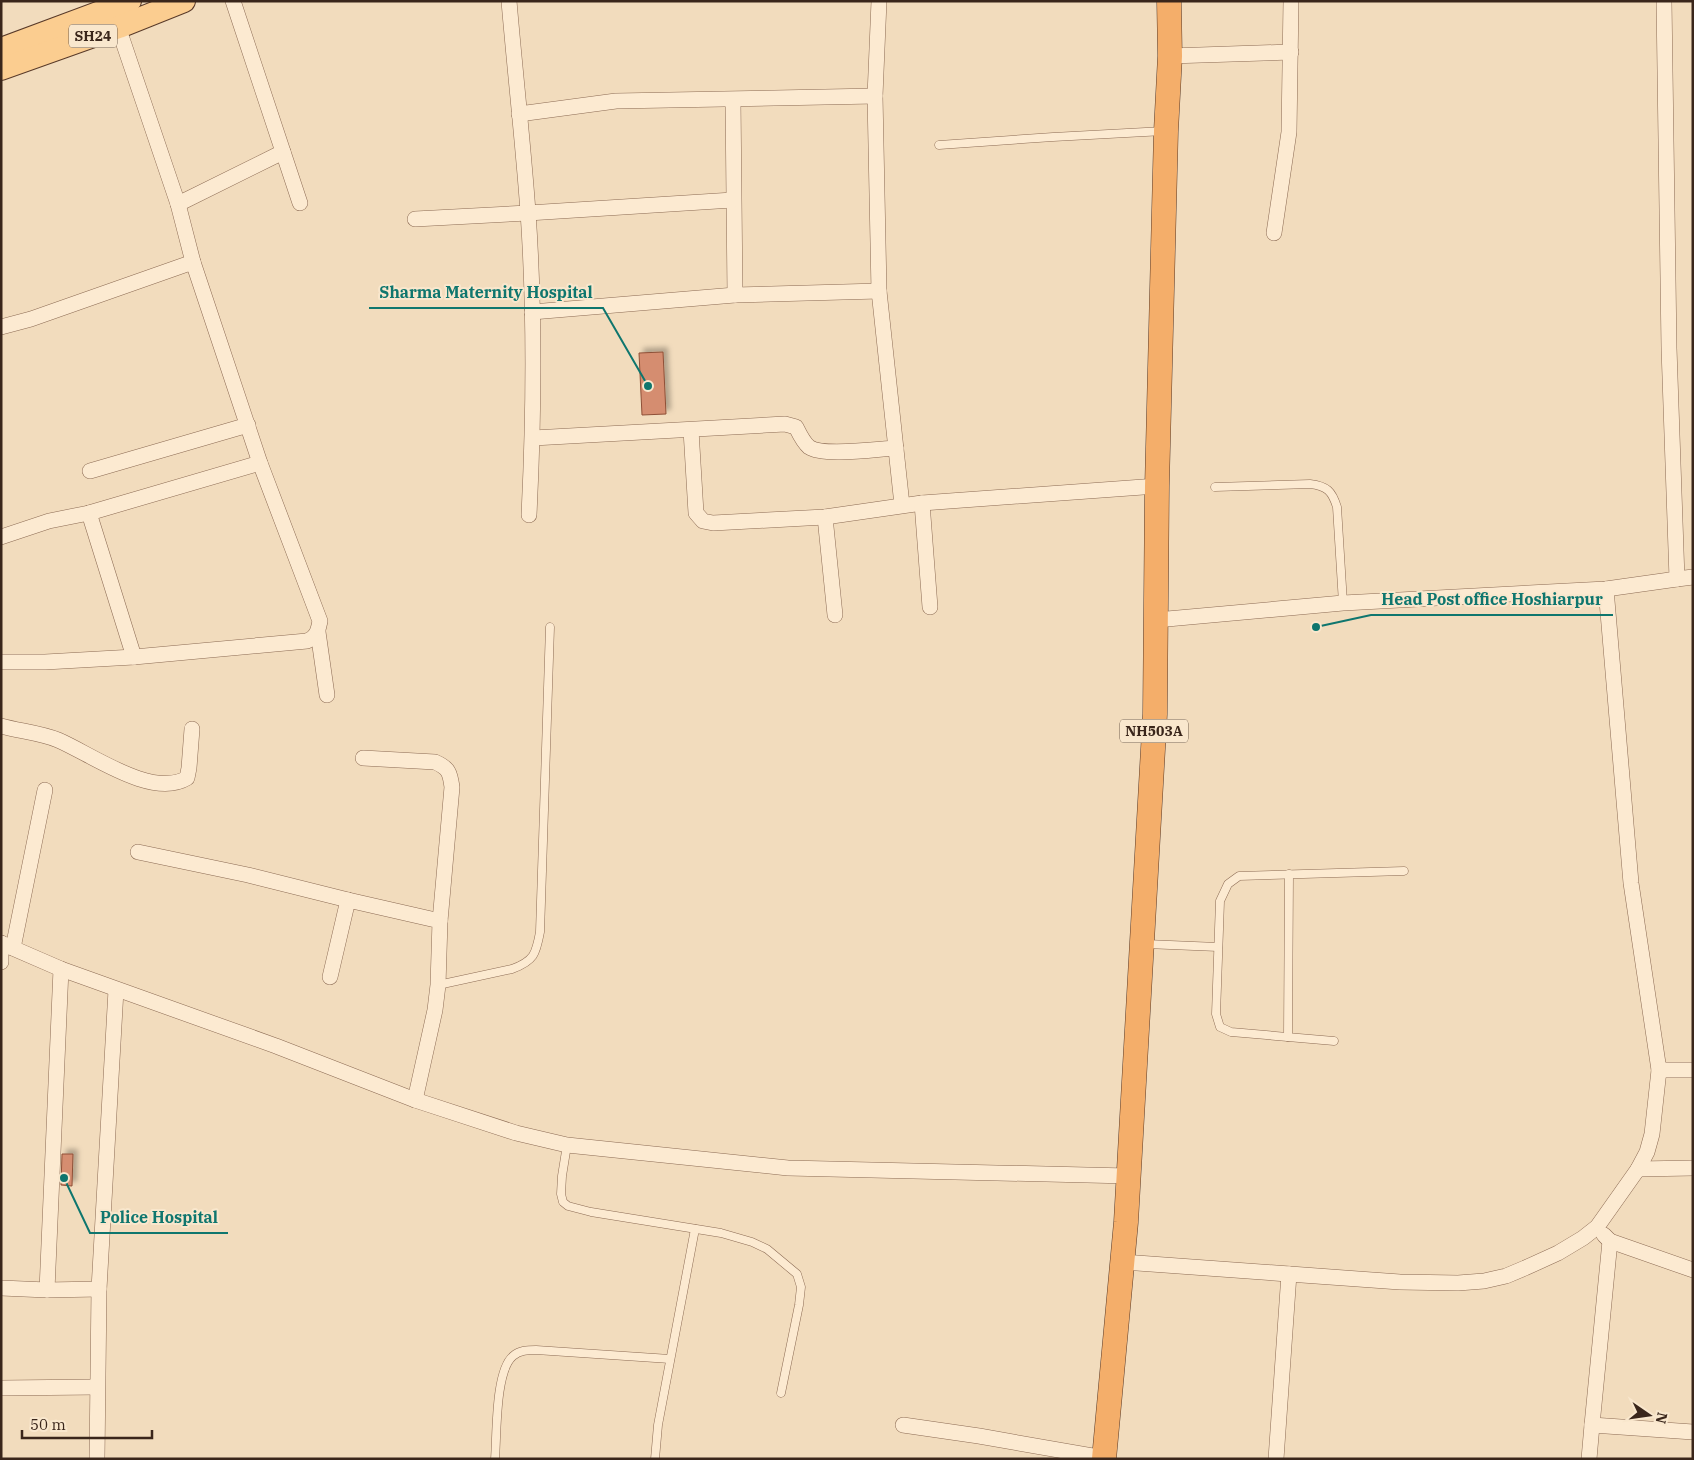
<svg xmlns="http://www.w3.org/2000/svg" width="1694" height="1460" font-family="'IBM Plex Serif',serif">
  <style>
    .building { fill: #d58d6f; stroke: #8e4f37; filter: url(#shadow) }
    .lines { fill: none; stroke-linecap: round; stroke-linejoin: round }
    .service-casing { stroke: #8c6b54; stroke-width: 9 }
    .minor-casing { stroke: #8c6b54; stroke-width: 16 }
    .primary-casing { stroke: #593a29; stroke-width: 24 }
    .trunk-casing { stroke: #593a29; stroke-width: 25 }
    .service { stroke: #fcead1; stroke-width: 8 }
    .minor { stroke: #fcead1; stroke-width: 15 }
    .primary { stroke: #fbcd90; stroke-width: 22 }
    .trunk { stroke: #f4ae6a; stroke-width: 24 }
    .labels { text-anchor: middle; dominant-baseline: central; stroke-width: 4; stroke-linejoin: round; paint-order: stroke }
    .shield { fill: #f9e7cd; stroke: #736050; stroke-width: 1 }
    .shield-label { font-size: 14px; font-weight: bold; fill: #3a261b }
    .leader { fill: none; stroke: #0f766e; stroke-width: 2 }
    .callout-dot { fill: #0f766e; stroke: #f9e7cd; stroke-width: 2 }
    .callout-label { font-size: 16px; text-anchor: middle; font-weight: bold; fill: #0f766e; stroke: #f9e7cd; stroke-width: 4; stroke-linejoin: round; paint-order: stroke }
  </style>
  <defs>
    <filter id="shadow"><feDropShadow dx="4.5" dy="-4.5" stdDeviation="2.5" flood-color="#0004"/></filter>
  </defs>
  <rect width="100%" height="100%" fill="#f2dcbd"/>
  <g class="building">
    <path d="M663,352L666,414L642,415L639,353Z"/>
    <path d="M62,1154H73L72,1186L61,1185Z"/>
  </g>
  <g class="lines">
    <g class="service-casing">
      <g id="service">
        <path d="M939,145L1053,137L1164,131"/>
        <path d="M1215,487L1310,484C1327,486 1332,491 1337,507L1343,603"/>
        <path d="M1146,944L1218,947"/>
        <path d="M438,985L512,969C534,961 536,954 540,932L550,627"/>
        <path d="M1288,1037L1289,874"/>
        <path d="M1334,1041L1231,1032L1220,1027L1216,1014L1220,901L1228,884L1239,876L1404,871"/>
        <path d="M567,1145L562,1176L561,1194L563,1202L568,1206L591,1212L721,1233L752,1242L767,1249L797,1274L801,1287L799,1305L781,1393"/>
        <path d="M495,1459C497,1435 495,1371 513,1356C520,1350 528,1350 536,1350L670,1359"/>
        <path d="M655,1459L658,1425L695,1229"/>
      </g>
    </g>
    <g class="minor-casing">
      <g id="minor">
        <path d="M233,1L300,203"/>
        <path d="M509,1C515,72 523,142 528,212C535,313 534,414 529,515"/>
        <path d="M879,1L875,96L879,291L902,505"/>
        <path d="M115,18L178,204L193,262"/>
        <path d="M1170,56L1291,52"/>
        <path d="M733,100L735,295"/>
        <path d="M519,114L616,101L875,96"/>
        <path d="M178,204L283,152"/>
        <path d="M415,219L528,213L733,200"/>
        <path d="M1274,233L1289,132L1291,1"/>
        <path d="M532,312L735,295L879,291"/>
        <path d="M1,327L31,319L193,262L260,463L320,621C318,631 317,637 307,641L134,657L45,662H1"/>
        <path d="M691,430L696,513L703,521L713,523L825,517L922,503L1157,486"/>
        <path d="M533,438L785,424L796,427C799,433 803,442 809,447C823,457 877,449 896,448"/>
        <path d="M90,471L248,425"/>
        <path d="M922,503L930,607"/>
        <path d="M89,513L134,657"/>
        <path d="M825,517L835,615"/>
        <path d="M1,537L49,521L89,513L260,463"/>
        <path d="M1677,579L1693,577"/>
        <path d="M1156,620L1343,603L1606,589L1677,579L1669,348L1664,1"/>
        <path d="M318,632L327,695"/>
        <path d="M1,726C19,731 41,733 58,740C91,754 152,799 187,778L189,768L192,729"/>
        <path d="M363,758L435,762C449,768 450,773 452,787L440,921"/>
        <path d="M138,852L248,875L348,900"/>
        <path d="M1,943L61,969L276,1046L415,1100L516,1133L567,1145L788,1168L1128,1176"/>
        <path d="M13,948L45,790"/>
        <path d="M1,962V943"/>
        <path d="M330,977L348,900L440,921L438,985L435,1010L415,1100"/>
        <path d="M1659,1070H1693"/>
        <path d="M1638,1169L1693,1168"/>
        <path d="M1604,1235L1610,1241L1693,1270"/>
        <path d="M1123,1262L1400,1282L1458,1283L1484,1281L1506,1276L1525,1268L1558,1253L1583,1238L1597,1227L1638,1169L1647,1152L1652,1134L1659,1070L1631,883L1606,589"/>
        <path d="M1,1288L47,1290L99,1289"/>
        <path d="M47,1290L61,969"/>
        <path d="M1,1388L97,1387"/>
        <path d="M903,1425L979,1436L1104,1458"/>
        <path d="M1592,1425L1610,1241"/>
        <path d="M97,1459L99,1289L116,990"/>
        <path d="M1276,1459L1289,1274"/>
        <path d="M1589,1459L1592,1425L1693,1432"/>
      </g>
    </g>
    <g class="primary-casing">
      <g id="primary">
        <path d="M1,49L130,1"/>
        <path d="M1,69L119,27L184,1"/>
      </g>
    </g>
    <g class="trunk-casing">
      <path id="trunk" d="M1104,1459L1126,1222L1155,714L1157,486L1166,131L1170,56L1169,1"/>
    </g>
    <use href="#service" class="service"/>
    <use href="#minor" class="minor"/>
    <use href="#primary" class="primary"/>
    <use href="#trunk" class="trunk"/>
  </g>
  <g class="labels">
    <g class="shield">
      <rect x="69" y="24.5" width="48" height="23" rx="4"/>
      <rect x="1120" y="719.5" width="68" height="23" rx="4"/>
    </g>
    <g class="shield-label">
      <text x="93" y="36">SH24</text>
      <text x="1154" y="731">NH503A</text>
    </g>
  </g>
  <path class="leader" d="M648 386L603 308H369M1316 627L1371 615H1613M64 1178L90 1233H228"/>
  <g class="callout-dot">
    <circle cx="648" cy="386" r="5"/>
    <circle cx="1316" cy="627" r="5"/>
    <circle cx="64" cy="1178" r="5"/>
  </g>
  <g class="callout-label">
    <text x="486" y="298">Sharma Maternity Hospital</text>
    <text x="1492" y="605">Head Post office Hoshiarpur</text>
    <text x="159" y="1223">Police Hospital</text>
  </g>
  <rect width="1694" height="1460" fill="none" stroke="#3a261b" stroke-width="5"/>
  <g transform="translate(1649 1415) rotate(103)" stroke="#f9e7cd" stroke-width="4" paint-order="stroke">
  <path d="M0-4L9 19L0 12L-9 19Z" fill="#3a261b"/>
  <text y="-8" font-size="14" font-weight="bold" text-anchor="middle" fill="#3a261b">N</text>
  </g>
  <path d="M22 1430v8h130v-8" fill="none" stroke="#3a261b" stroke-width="2.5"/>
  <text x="30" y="1430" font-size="15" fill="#3a261b" stroke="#f9e7cd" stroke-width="4" paint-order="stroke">50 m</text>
</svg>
